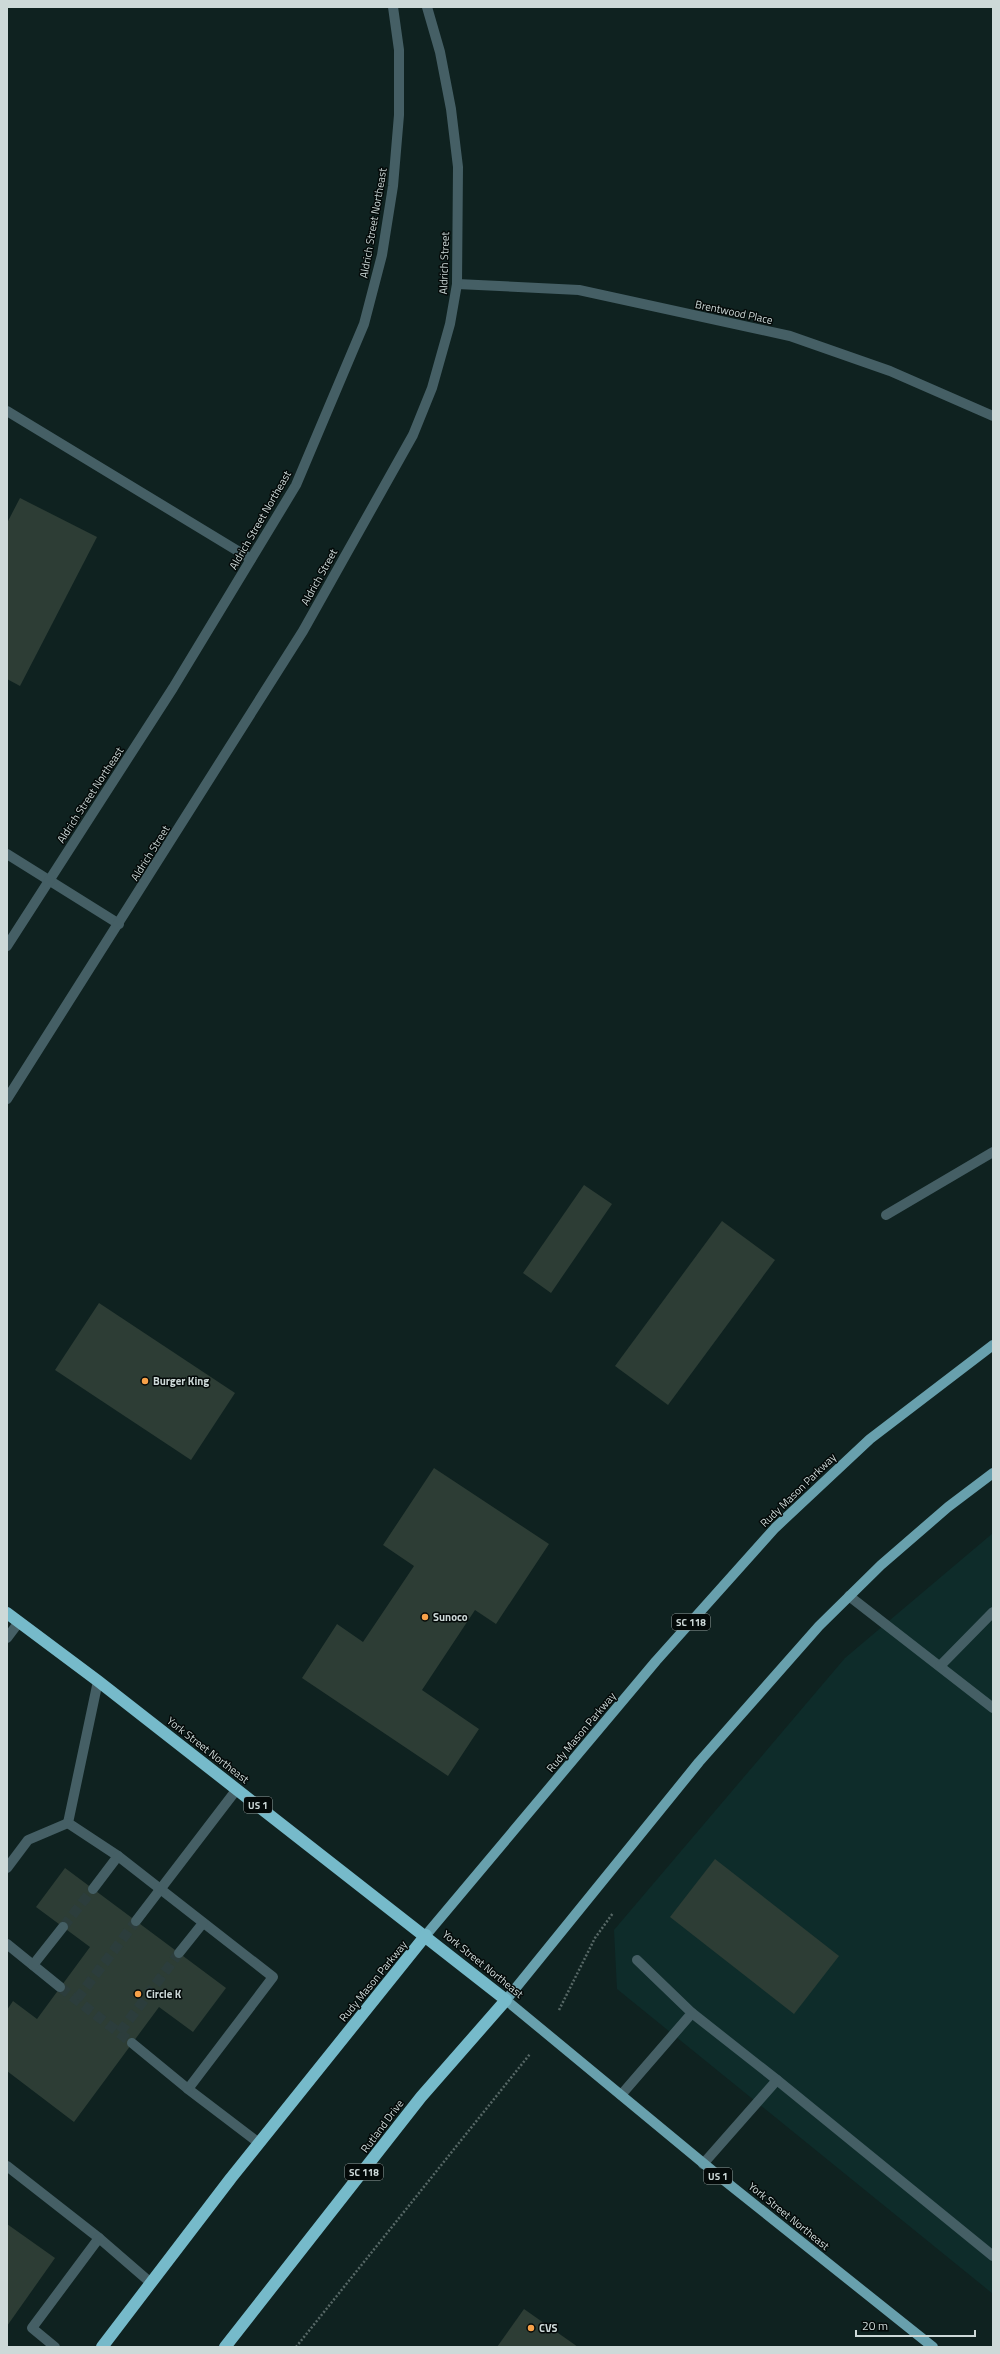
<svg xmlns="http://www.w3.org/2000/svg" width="1000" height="2354" font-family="'Titillium Web',sans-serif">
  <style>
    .built { fill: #0e2c2a }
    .building { fill: #2d3d35 }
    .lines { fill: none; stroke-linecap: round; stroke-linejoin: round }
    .minor-tunnel { stroke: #2c3d3c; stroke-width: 10; stroke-dasharray: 10 5; stroke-linecap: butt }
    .path { stroke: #576866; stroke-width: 2.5; stroke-dasharray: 2 2; stroke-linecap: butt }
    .minor { stroke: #455f65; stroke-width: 10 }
    .major { stroke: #68a0ad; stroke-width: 10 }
    .highway { stroke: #76baca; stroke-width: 12 }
    .poi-dot { fill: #f7a149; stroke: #040a09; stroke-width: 1.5 }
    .labels { text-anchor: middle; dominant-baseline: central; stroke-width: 3; stroke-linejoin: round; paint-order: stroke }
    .shield { fill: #040a09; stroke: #919b9a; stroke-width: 1 }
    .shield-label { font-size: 10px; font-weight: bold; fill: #cdd9d8 }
    .street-label { font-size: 11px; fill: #cdd9d8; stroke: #040a09 }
    .poi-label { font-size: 11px; font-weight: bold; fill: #cdd9d8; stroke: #040a09; text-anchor: start }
  </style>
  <rect width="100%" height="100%" fill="#0f2220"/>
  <path class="built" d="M993,1533V2294L617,1989L614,1930L845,1658Z"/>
  <g class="building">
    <path d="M20,498L97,537L20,686L7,679V523Z"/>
    <path d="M584,1185L612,1204L551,1293L523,1273Z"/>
    <path d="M722,1221L775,1260L668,1405L615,1366Z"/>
    <path d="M99,1303L235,1393L191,1460L55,1370Z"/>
    <path d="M434,1468L549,1544L496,1624L475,1610L422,1690L479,1729L448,1776L302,1678L337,1624L363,1642L414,1566L383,1545Z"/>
    <path d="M715,1859L839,1956L794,2014L670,1917Z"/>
    <path d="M65,1868L226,1988L193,2032L159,2007L74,2122L7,2071V2010L13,2001L37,2019L90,1947L36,1907Z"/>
    <path d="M7,2224L55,2258L7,2326Z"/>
    <path d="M524,2309L578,2347H497Z"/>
  </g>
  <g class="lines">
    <g class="minor-tunnel">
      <path d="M63,1927L93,1889"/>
      <path d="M60,1987L132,2043"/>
      <path d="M77,1999L136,1921"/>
      <path d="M120,2032L179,1953"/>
    </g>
    <g class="path">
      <path d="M559,2010L595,1938L613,1913"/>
      <path d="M296,2347L530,2054"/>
    </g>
    <g class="minor">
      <path d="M457,284L579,290L790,336L890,371L993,416"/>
      <path d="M7,411L251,559"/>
      <path d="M7,854L119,924"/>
      <path d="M7,946L173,688L296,485L364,324L382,255L393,186L399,115V50L393,7"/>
      <path d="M7,1099L303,631L413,435L432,388L450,324L457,284L458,167L451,109L440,52L427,7"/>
      <path d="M886,1215L993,1152"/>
      <path d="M849,1596L993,1708"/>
      <path d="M7,1638L19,1622"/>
      <path d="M940,1666L993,1612"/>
      <path d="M98,1681L68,1823L118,1856L273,1977L188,2089L259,2143"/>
      <path d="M7,1868L28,1840L68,1823"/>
      <path d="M93,1889L118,1856"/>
      <path d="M136,1921L237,1789"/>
      <path d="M7,1944L60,1987"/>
      <path d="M179,1953L203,1923"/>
      <path d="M33,1965L63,1927"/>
      <path d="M692,2013L777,2080L993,2256"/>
      <path d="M132,2043L188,2089"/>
      <path d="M621,2095L692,2013L637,1960"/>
      <path d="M703,2164L777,2080"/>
      <path d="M7,2166L99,2238"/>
      <path d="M55,2347L32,2328L99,2238L151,2283"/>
    </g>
    <g class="major">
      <path d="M426,1935L656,1661L775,1528L870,1439L993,1345"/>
      <path d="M933,2347L720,2177L506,2000L699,1762L819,1626L881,1565L948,1507L993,1473"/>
    </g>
    <g class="highway">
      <path d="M7,1613L98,1681L506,2000L421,2097L225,2347"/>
      <path d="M102,2347L231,2178L426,1935"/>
    </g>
  </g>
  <g class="poi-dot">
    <circle cx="145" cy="1381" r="4"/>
    <circle cx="425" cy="1617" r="4"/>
    <circle cx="138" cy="1994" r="4"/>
    <circle cx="531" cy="2328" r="4"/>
  </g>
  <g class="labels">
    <g class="shield">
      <rect x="672" y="1614" width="38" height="16" rx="3"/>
      <rect x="244" y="1797" width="28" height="16" rx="3"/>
      <rect x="345" y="2164" width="38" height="16" rx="3"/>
      <rect x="704" y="2168" width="28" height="16" rx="3"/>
    </g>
    <g class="shield-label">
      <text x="691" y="1622">SC 118</text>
      <text x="258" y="1805">US 1</text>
      <text x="364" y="2172">SC 118</text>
      <text x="718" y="2176">US 1</text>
    </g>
    <g class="street-label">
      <text transform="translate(373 223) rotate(-80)">Aldrich Street Northeast</text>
      <text transform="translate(444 263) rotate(-88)">Aldrich Street</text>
      <text transform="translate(734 312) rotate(12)">Brentwood Place</text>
      <text transform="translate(260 520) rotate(-60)">Aldrich Street Northeast</text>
      <text transform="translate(319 577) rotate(-61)">Aldrich Street</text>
      <text transform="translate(90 795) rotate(-57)">Aldrich Street Northeast</text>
      <text transform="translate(150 853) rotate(-58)">Aldrich Street</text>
      <text transform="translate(798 1490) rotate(-44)">Rudy Mason Parkway</text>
      <text transform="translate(581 1732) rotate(-50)">Rudy Mason Parkway</text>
      <text transform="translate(208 1750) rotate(38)">York Street Northeast</text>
      <text transform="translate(483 1964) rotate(39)">York Street Northeast</text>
      <text transform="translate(373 1981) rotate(-51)">Rudy Mason Parkway</text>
      <text transform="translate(382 2126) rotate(-53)">Rutland Drive</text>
      <text transform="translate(789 2216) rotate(39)">York Street Northeast</text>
    </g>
    <g class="poi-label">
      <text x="153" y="1381">Burger King</text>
      <text x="433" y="1617">Sunoco</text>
      <text x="146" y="1994">Circle K</text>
      <text x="539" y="2328">CVS</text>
    </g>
  </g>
  <rect width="1000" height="2354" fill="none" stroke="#cdd9d8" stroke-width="16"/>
  <path d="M856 2330v6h119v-6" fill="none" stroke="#cdd9d8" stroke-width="2"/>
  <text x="862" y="2330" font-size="12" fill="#cdd9d8" stroke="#040a09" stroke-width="3" paint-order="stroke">20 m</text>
</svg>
